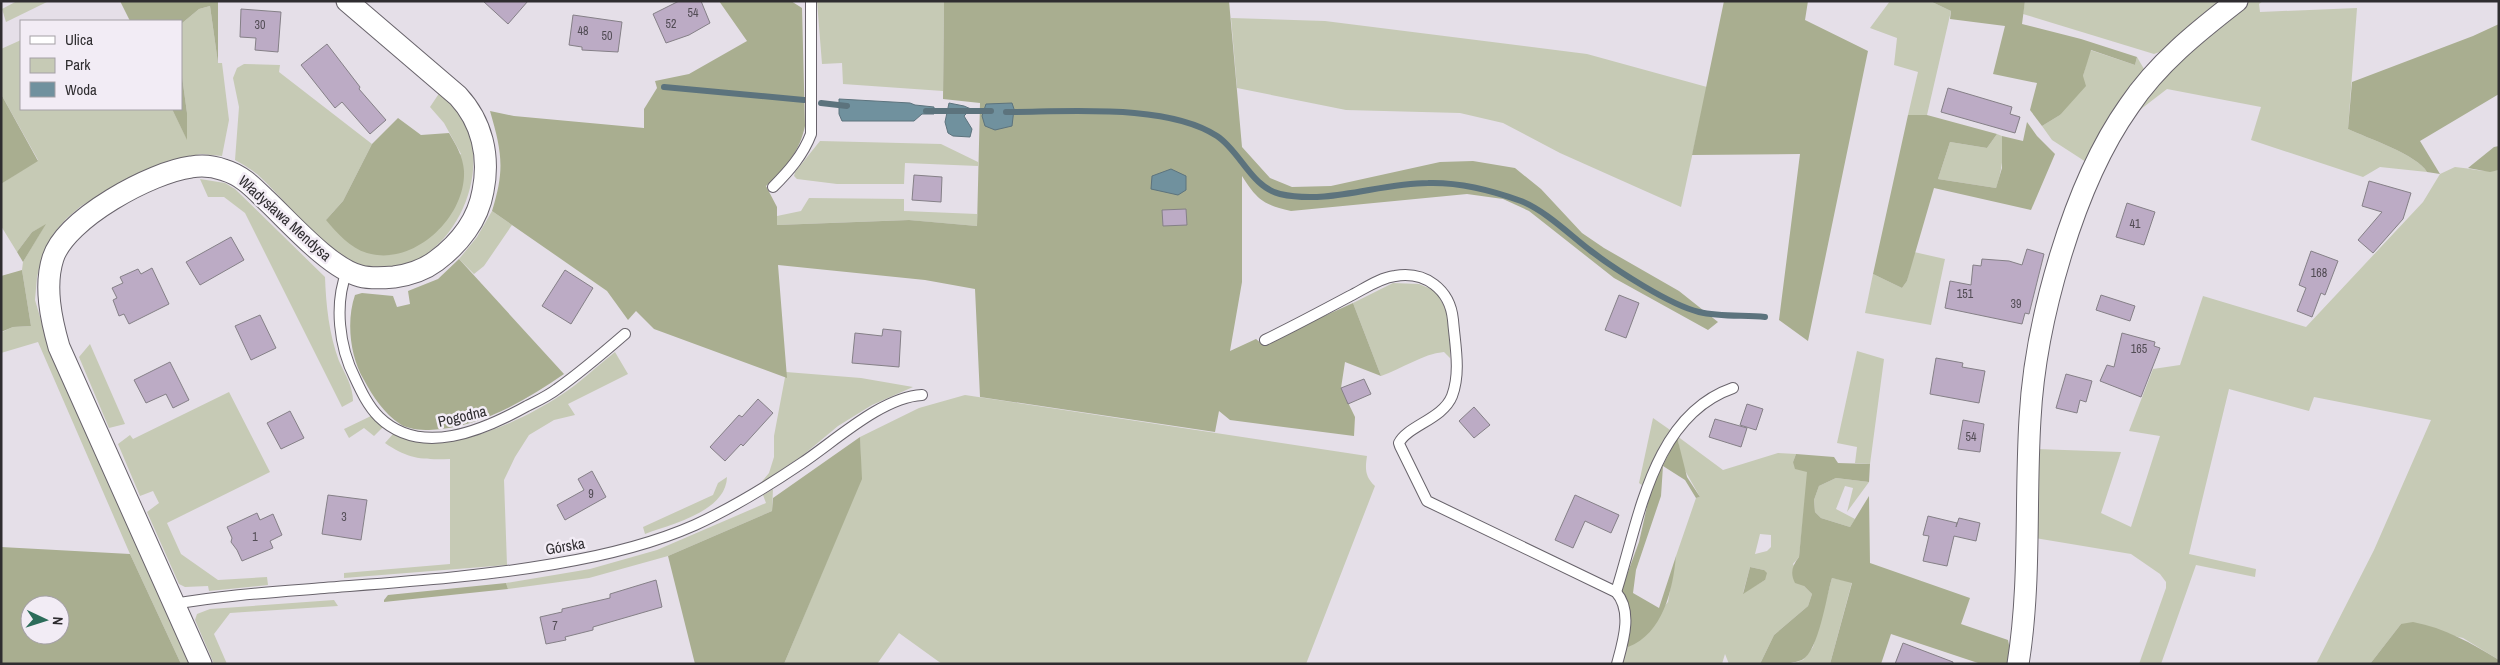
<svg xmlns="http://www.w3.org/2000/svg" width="2500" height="665" font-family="'Archivo Narrow',sans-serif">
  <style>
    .green { fill: #c6cab5; fill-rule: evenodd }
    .forest { fill: #a9ae90; fill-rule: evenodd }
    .water { fill: #70919e; stroke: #5c737d }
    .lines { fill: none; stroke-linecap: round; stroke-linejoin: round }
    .stream { stroke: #5c737d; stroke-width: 6 }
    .building { fill: #bcabc5; stroke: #858087 }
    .service-casing { stroke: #68636b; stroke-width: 12 }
    .minor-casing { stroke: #68636b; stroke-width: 23 }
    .service { stroke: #fff; stroke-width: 10 }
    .minor { stroke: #fff; stroke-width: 21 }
    .labels { text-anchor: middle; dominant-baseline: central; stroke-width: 5; stroke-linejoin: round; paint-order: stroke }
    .number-label { font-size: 12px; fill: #524c55 }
    .street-label { font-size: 15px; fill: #2f2d30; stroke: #f2ecf5 }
  </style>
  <rect width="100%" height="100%" fill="#e5dfe8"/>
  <g class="green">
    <path d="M17,1H49L6,22L2,9Z"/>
    <path d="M817,1H944L943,91L843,84L842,63L822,64Z"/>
    <path d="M1890,1H1930L1951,11L1927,115H1908L1918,72L1894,65L1897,38L1870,28Z"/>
    <path d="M2025,1H2228L2171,48L2154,54L2023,14Z"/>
    <path d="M2248,1H2263L2259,4L2260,12L2357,8L2348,129C2367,138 2418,155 2427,172L2380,167L2363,177L2251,140L2261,107L2167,89L2128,119L2168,68L2201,37Z"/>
    <path d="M210,6L218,63H222L229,120L222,156L201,154L168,161L99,196L81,206L66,219L54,233L43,254L37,277L35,300L46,337L189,664H181L130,554L38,342L1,353L2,332L13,327L31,326L22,270L23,262L45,225L32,232L17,252L1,226V184L38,160L1,94V49L21,40V109H172L187,139V113L181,69V24L199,9Z"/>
    <path d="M1231,18L1325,21L1587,54L1707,87L1681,207L1560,153L1503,123L1460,113L1346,110L1237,88Z"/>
    <path d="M2090,50L2135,65L2137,57L2144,69L2143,75L2086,162L2052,140L2042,126L2060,115L2083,76Z"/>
    <path d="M244,64L280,65L279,72L372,144L343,201L326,220L461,154L444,123L430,107L440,92C451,104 466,119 470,135C488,197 434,285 363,266C327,256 286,200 257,174C251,169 242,164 235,160L239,107L233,78L237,68Z"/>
    <path d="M1997,134L2002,136C2004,155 2002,170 1996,188L1938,179L1950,142L1987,148Z"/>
    <path d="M820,141L941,144L978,162V166L905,163L904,184H837L797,179L794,176L795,172Z"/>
    <path d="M2455,167C2469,168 2485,173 2499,170V660L2463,638L2401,624L2370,664H2316L2374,550L2431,420L2314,397L2309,411L2229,389L2189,554L2256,569L2255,577L2196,565L2161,664H2139L2166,588V582L2160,574L2131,554L2035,538L2036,449L2121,452L2101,513L2131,527L2160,436L2129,431L2153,369L2180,365L2203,296L2306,327L2423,202L2440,174Z"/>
    <path d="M200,179L225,183L235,189L325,277C326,305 329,334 339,361C345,374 353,386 353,401L342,407L245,213L224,197H208Z"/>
    <path d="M809,198L904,199V211L977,214V226L908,220L777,225V216L801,211Z"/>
    <path d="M492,211L512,225L484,266L474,274L459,259L477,237Z"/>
    <path d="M1914,252L1945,259L1931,325L1865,313L1873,274L1902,288L1907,281Z"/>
    <path d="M1393,283L1419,284L1436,291L1450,318V358L1444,352C1422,354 1402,369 1381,376L1353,303Z"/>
    <path d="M90,344L125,424L109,428L79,357Z"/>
    <path d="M1857,351L1884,359L1870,464L1855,463L1857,447L1837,443Z"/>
    <path d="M615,352L628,374L568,404L575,415L554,420L529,435L515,457L504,480L507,565L344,578V573L450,564V459C423,460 408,459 385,443L393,434C400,436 408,440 415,441C461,449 523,420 561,395C580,383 597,366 615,352Z"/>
    <path d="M786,372L861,378L913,387L872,405L838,426L802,456L760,484L769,473L774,457V436Z"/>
    <path d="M229,392L270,472L167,523L181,554L218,580L267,577L268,585L209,591L208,586L185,587L179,584L147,512L159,503L153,491L140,496L118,444L130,435L133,439Z"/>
    <path d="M965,395L1367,456C1365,469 1365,477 1375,486L1306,664H942L899,633L877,664H784L861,479L860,437L919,408Z"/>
    <path d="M371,416L383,427L374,436L364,428L349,438L344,429Z"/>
    <path d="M1653,418L1673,432L1646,488L1639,483Z"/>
    <path d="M1677,436L1723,470L1778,453L1796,454L1793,462L1808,472L1799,557L1793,564L1804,586L1812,594L1808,606L1774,635L1760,664H1729L1725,654L1722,664H1621L1628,622V646L1668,602L1676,556L1696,498L1700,497L1683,467ZM1760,534L1771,535V547L1767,551L1755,554ZM1750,567L1764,570L1765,580L1743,593Z"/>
    <path d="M727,477C726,512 671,524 645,534L643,527L713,495L718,483Z"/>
    <path d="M1836,478L1869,482L1847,512L1853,488L1845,486L1836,509L1855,519L1850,527L1821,518L1815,512L1814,500L1819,486Z"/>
    <path d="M773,489L772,511L668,556L589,578L508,589L506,583L590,569L657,550L766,503L763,495Z"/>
    <path d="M1832,578L1852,582L1830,664H1790L1803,660L1813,647Z"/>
    <path d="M334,600L338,606L230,613L214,634L227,664H214L195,620L197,614L210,609Z"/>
  </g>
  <g class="forest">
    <path d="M120,1H218V63L210,6L199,9L181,24V21H130Z"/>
    <path d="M719,1H791L802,8L805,126C800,151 784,170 766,186L777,207V225L909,220L977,226L980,103L943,99L944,1H1229L1242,147L1270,178L1292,187L1331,186L1440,162L1473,161L1515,168L1541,189L1582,233L1604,248L1679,291L1718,322L1708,330L1614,278L1529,211L1503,199L1467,194L1291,211C1263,204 1258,201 1242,176V282L1230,351L1256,339L1262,344L1353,303L1381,376L1345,362L1341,388L1355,417L1354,436L1230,420L1219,411L1215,432L980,397L975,289L925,280L778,265L787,378L654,329L636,311L628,320L607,291L492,211C505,170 502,152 490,111L514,116L644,128V109L657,88L655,81L689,74L747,41Z"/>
    <path d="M1724,1H1808L1805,20L1868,51L1808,341L1779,320L1800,154L1692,155Z"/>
    <path d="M1930,1H2025L2022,24L2081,39L2137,57L2135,65L2091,50L2083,76L2086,86L2060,115L2042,126L2030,110L2037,83L1993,74L2005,26L1950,19L1951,11Z"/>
    <path d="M2499,24V94L2420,141L2440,174L2427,172C2418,155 2367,138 2348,129L2352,82L2473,36Z"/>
    <path d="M181,69L187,113V140L172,109H181Z"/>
    <path d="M1,94L38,161L1,184Z"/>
    <path d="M1908,115H1927L1997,134L1987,148L1950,142L1938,179L1996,188L2002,168V136L2023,141L2027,122L2037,136L2055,154L2031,210L1934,188L1907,281L1902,288L1873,274Z"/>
    <path d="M398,118L421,135L449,133C456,145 463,156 464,171C466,217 414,267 367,253C350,248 337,233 326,220L343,201L372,144Z"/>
    <path d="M2499,146V170L2490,172L2468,168L2494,147Z"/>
    <path d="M46,224L23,262L17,252L32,232Z"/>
    <path d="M459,259L564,374C523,402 480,428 429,430C420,430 407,429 400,424C384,413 373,397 364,380C350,357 346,321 355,295L362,293L393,296L397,307L410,304L408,291L438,279Z"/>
    <path d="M22,270L31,326L13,327L1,332V276Z"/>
    <path d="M860,437L862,479L784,664H695L668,556L772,511L773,498Z"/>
    <path d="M1677,437L1687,477L1700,497L1696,498L1685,480L1663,466L1661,496L1636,570L1633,593L1659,608L1676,556C1673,589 1663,634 1628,647V606L1621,591L1639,542L1651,489Z"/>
    <path d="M1796,454L1834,457L1838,463L1870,464L1869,482L1836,478L1819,486L1814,500L1815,512L1821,518L1850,527L1869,496L1870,563L1970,598L1961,624L2008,640L2013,664H1981L1891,634L1881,664H1830L1852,583L1832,578C1826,597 1819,651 1802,660C1790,665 1773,664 1760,664L1774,635L1808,606L1812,594L1804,586L1795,583C1790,573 1792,566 1799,557L1807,472L1795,469L1793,462Z"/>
    <path d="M1,547L130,554L181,664H1ZM30,605H60V635H30Z"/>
    <path d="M1750,567L1764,570L1767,573L1765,580L1743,594Z"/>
    <path d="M506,583L508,589L384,602V600L388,595Z"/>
    <path d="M2413,622C2445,628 2471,643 2499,660V664H2370L2401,624Z"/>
  </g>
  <g class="water">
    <path d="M839,99L910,103L915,105L934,107V114H922L914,121H842L839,114Z"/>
    <path d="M949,103L964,106L971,109L964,116L972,129L970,137L953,136L948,133L945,122Z"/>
    <path d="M1012,103L1014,109L1012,126L995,130L985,126L982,116L986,104Z"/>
    <path d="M1171,169L1186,176V190L1178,195L1151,189L1152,176Z"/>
  </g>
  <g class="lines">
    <g class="stream">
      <path d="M664,87L804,100"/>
      <path d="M821,103L847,106"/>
      <path d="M926,111H991"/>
      <path d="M1006,112C1066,112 1167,103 1217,136C1240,151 1251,187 1280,194C1329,205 1379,183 1428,183C1460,182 1491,190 1521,201C1546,211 1570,235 1591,251C1616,270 1670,305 1699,312C1720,317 1744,315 1765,317"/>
    </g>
  </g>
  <g class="building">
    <path d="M483,1H528L508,24Z"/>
    <path d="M679,1H701L710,23L689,35L666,43L653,14Z"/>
    <path d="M241,9L281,12L278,52L255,50L256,38L240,37Z"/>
    <path d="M573,15L622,22L618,52L582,50V47L569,45Z"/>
    <path d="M327,44L360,87L359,89L386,120L370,134L342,102L335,108L301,65Z"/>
    <path d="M1948,88L2012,107L2010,114L2020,117L2015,133L1941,112Z"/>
    <path d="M914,175L942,177L941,202L912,200Z"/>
    <path d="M2369,181L2411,193L2403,219L2373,253L2358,240L2382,212L2362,206Z"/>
    <path d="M2127,203L2155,212L2144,245L2116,237Z"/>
    <path d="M1186,209L1187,225L1163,226L1162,210Z"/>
    <path d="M231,237L244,260L200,285L186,262Z"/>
    <path d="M2027,249L2044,254L2029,314L2025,313L2022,324L1945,308L1950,281L1971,285L1973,265L1981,266L1982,259L2009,261L2022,265Z"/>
    <path d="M2311,251L2338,261L2325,295L2321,293L2312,317L2297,311L2306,288L2299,285Z"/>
    <path d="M152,268L169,304L129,324L124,314L119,316L113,300L117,298L112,288L123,283L120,277L138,269L141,274Z"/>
    <path d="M565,270L593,288L571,324L542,306Z"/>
    <path d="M1619,295L1639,303L1626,338L1605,330Z"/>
    <path d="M2101,295L2135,306L2130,321L2096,310Z"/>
    <path d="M260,315L276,348L251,360L235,326Z"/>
    <path d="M883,329L901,331L899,367L852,363L855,333L882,336Z"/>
    <path d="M2122,333L2155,342L2154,346L2160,348L2141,397L2100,381L2107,365L2114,367Z"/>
    <path d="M1936,358L1963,363L1962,367L1985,371L1979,403L1930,394Z"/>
    <path d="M170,362L189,400L173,408L166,394L146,403L134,380Z"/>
    <path d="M2066,374L2092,381L2086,402L2080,400L2077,413L2056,408Z"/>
    <path d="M1364,379L1371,394L1348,404L1341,388Z"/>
    <path d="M758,399L773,413L743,446L741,444L725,461L710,447L739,415L742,417Z"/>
    <path d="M1747,404L1763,409L1756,430L1740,425Z"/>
    <path d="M1474,407L1490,425L1474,438L1459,421Z"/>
    <path d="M290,411L304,438L281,449L267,423Z"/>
    <path d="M1715,419L1747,428L1741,447L1709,437Z"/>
    <path d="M1963,420L1984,424L1980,452L1958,449Z"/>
    <path d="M592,471L606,497L565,520L557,505L584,490L578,479Z"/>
    <path d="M328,495L367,500L361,540L322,534Z"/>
    <path d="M1575,495L1619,515L1611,533L1585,521L1573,548L1555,540Z"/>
    <path d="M257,513L260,520L273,514L282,535L270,541L273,548L242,561L237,550L231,542L232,538L227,527Z"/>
    <path d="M1928,516L1957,523L1956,527L1959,518L1980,523L1976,541L1954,536L1947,566L1923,561L1929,536L1923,535Z"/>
    <path d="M656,580L662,607L593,627V630L565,637L566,640L546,644L540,617L562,612V609L610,598V594Z"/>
    <path d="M1903,643L1953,662V664H1895Z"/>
  </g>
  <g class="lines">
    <g class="service-casing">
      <g id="service">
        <path d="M773,187C789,171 803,155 811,134V1"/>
        <path d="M347,271C334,304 339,347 355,378C361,391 368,406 379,417C421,458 484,430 527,406C537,401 548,396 557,389C581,372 603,353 625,334"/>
        <path d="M1265,340C1294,326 1322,311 1350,296C1364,289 1379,278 1395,276C1425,271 1450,289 1453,320C1455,345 1461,372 1452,396C1443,419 1407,426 1399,443L1400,446L1427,501L1616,592C1633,611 1623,642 1617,664"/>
        <path d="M1616,592C1639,521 1652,416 1733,388"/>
        <path d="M174,604C224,595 274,592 324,588C401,582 478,577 554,564C602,556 650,545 695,525C732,508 768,486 802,463C835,441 882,397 922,395"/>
      </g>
    </g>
    <g class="minor-casing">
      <g id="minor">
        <path d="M201,664L59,347C51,319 44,286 53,258C66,218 152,172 191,167C202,165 213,166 224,170C241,175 252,186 264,198C288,220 329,268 360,276C371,279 383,278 394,277C408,275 424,270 436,261C459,244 478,220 483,191C490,156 482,122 458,96L347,1"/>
        <path d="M2018,664C2031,584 2025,500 2030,419C2035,323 2073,185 2129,106C2157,64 2197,32 2237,1"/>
      </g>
    </g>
    <use href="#service" class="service"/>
    <use href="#minor" class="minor"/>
  </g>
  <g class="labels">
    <g class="number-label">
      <text x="693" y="13">54</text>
      <text x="671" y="24">52</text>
      <text x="260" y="25">30</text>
      <text x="583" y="31">48</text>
      <text x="607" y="36">50</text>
      <text x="2135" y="224">41</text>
      <text x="2319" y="273">168</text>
      <text x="1965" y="294">151</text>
      <text x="2016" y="304">39</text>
      <text x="2139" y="349">165</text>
      <text x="1971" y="437">54</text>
      <text x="591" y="494">9</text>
      <text x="344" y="517">3</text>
      <text x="255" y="537">1</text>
      <text x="555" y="626">7</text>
    </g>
    <g class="street-label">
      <text transform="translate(285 218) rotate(42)">Władysława Mendysa</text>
      <text transform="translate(462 416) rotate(-13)">Pogodna</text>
      <text transform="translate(565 546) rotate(-10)">Górska</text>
    </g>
  </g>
  <rect width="2500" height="665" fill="none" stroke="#2f2d30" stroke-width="5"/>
  <rect x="20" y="20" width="162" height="90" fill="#f2ecf5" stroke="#a4a0a6"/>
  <rect x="30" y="36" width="25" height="8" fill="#ffffff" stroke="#a4a0a6"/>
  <text x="65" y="45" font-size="15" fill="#2f2d30">Ulica</text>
  <rect x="30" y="58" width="25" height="15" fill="#c6cab5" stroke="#a4a0a6"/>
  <text x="65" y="70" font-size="15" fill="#2f2d30">Park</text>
  <rect x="30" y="82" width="25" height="15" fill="#70919e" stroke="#a4a0a6"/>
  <text x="65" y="95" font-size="15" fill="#2f2d30">Woda</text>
  <g transform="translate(45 620) rotate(94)"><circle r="24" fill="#f2ecf5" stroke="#a4a0a6"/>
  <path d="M0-4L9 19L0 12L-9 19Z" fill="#2c6c5a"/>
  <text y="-8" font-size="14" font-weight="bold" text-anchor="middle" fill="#2f2d30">N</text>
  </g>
</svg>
